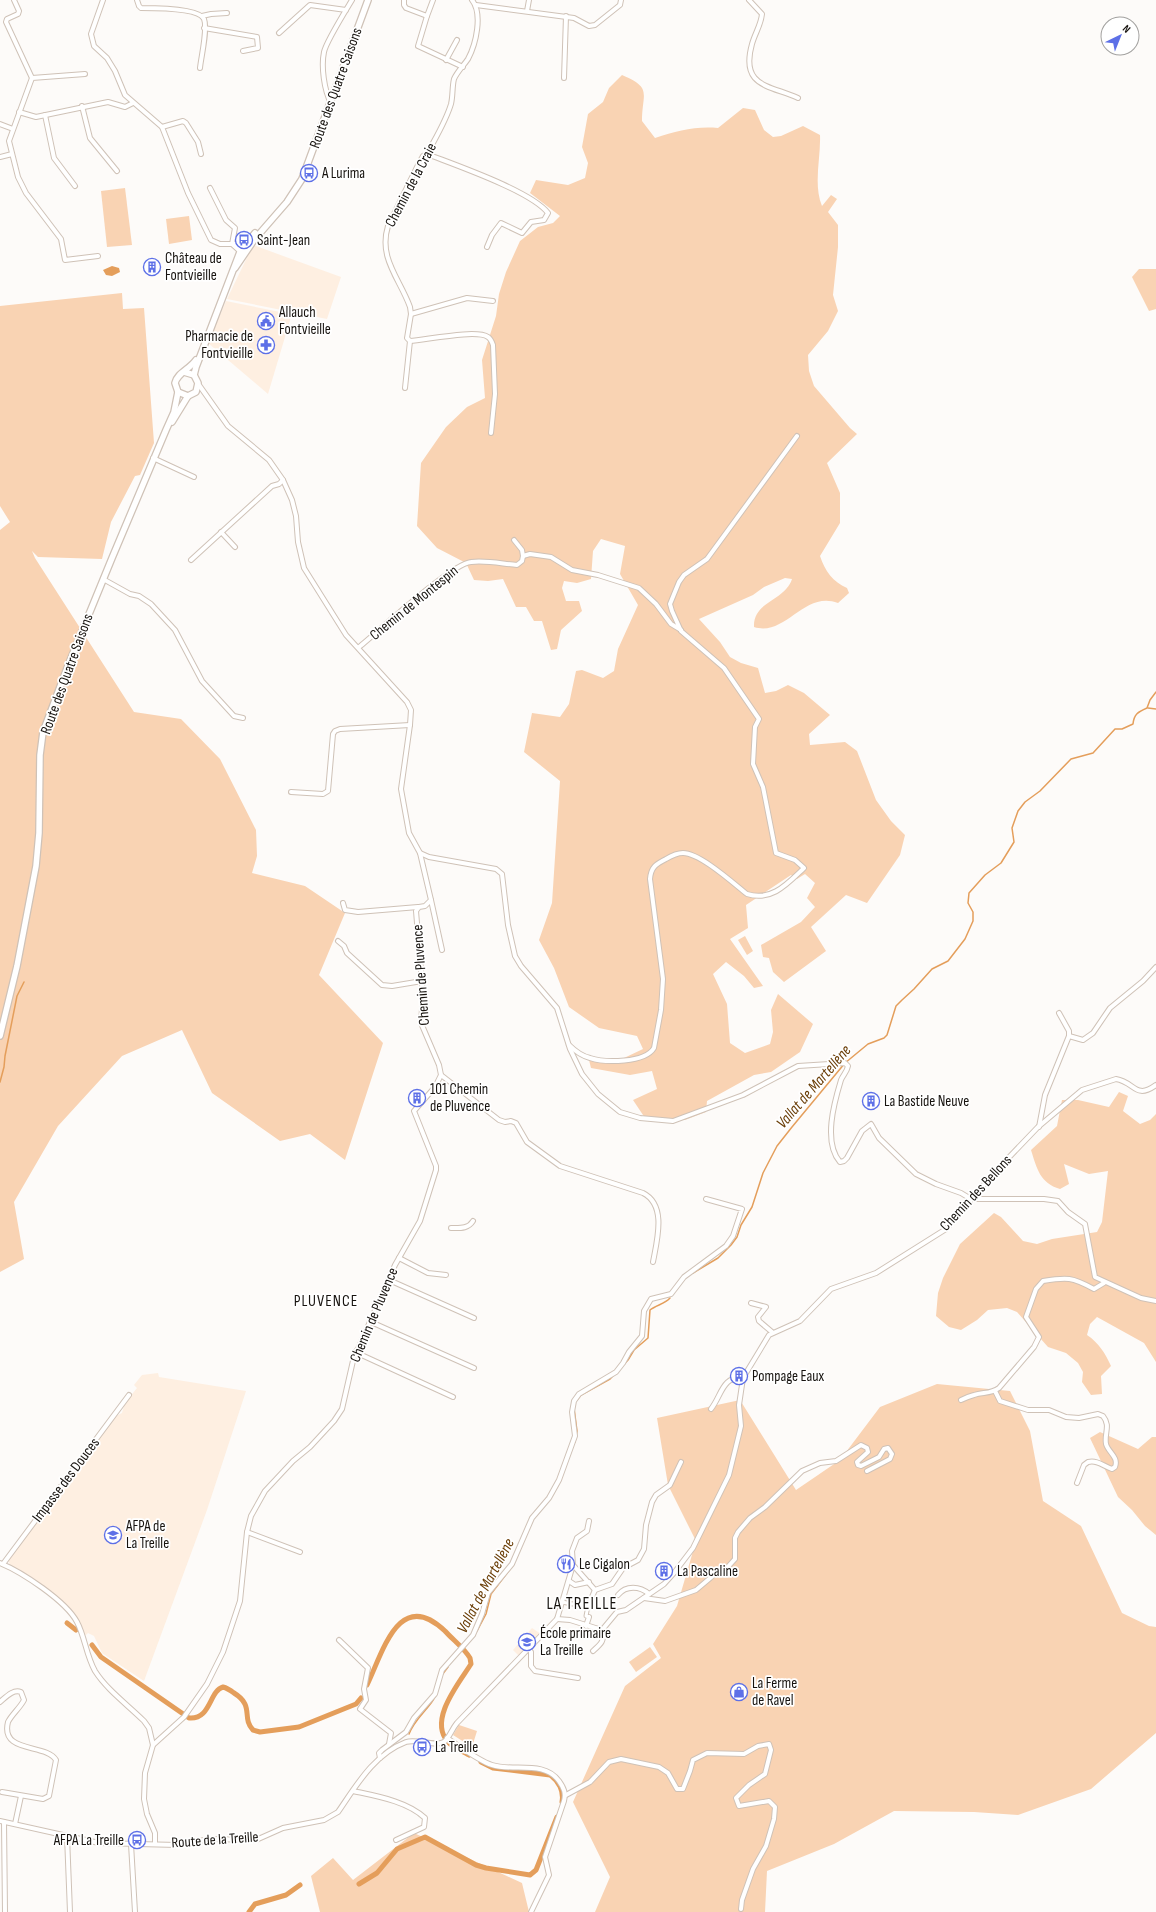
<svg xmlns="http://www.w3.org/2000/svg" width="1156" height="1912" font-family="'Sofia Sans Condensed',sans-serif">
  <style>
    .built { fill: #feefe1 }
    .green { fill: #f9d3b3 }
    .water { fill: #e49e5b }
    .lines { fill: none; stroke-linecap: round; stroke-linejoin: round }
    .stream { stroke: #e49e5b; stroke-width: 1.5 }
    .canal { stroke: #e49e5b; stroke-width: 5 }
    .pedestrian-casing { stroke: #cfc2b7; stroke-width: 5 }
    .minor-casing { stroke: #cfc2b7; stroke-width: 6 }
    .secondary-casing { stroke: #cfc2b7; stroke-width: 8 }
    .pedestrian { stroke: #fff; stroke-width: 3 }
    .minor { stroke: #fff; stroke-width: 4 }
    .secondary { stroke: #fff; stroke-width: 5.5 }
    .labels { text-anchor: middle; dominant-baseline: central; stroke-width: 3.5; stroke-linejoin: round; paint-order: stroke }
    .street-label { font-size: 15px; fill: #17130f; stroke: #fff }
    .poi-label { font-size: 15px; fill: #17130f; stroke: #fff; text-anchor: start }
    .water-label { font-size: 16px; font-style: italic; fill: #6a3d06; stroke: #fff }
    .neighbourhood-label { font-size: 16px; letter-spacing: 1px; fill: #17130f; stroke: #fff }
    .quarter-label { font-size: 17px; letter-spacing: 1px; fill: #17130f; stroke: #fff }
  </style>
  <rect width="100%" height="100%" fill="#fdfbf9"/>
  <g class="built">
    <path d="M253,245L341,277L327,319L227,299Z"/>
    <path d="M226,301L285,313L291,317L268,394L208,343Z"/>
    <path d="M158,1373L159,1377L246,1391L207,1510L144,1681L102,1653L94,1636L88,1633L86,1635L81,1633L69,1610L34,1579L10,1565L8,1561L114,1417L122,1413L125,1403L137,1388L134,1385L142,1375Z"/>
    <path d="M532,1628L541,1634L520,1657L513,1650Z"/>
  </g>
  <g class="green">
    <path d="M622,75C653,88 642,93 642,121L655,138C677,131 695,126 718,128L743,108L755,110L764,130L773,137L781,136L803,126L820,135C821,158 813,184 822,206L831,195L837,199L828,212L838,225V247L833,295L838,311L828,331L808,355L809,371L814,386L850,428L857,434L827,463L840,493V523L820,556C825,571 833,582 847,588L849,593L838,603C804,590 786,637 754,627C753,601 785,601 792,579L785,578L764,587L753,595L699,619L720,642L730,657L741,663L758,668L765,693L776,691L788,685L804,693L830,715L809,734L810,745L845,742L857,751L876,800L891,821L905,835L900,855L867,903L846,895L811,927L826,951L784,982L773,972L769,958L763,957L761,945L801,922L815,907L807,898L815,883L805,874L797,879L791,875L746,905L748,928L730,939L763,986L754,988L744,976L726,962L713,974L727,1004L730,1043L745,1053L770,1044L773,1032L771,1010L778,994L813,1024L800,1052L771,1072L754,1075L707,1101L706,1112L685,1120L647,1121L633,1100L657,1089L652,1071L630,1075L591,1068L589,1060L626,1061L624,1058L643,1049L637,1036L599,1028L569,1007L554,968L539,940L552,903L560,781L524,752L532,713L560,717L569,704L576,671L582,670L603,678L614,671L618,649L638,605L620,574L625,546L601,539L593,551L591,579L577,583L564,581L562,588L566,601H579L582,611L561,630L557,649L551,650L542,621H534L526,607H516L503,579L488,581L474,580L466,563L437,548L417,526L421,463L446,427L467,407L485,398L482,360L496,316L499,294L506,272L520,241L538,227L553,223L560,216L530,193L536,180L568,185L585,178L588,163L582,147L588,114L603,102L609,88Z"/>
    <path d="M125,188L132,245L107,247L101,191Z"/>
    <path d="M189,216L192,240L169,244L166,219Z"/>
    <path d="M1139,269H1156V309L1149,311L1132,277Z"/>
    <path d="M122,293L123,309L144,308L154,443L140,475L135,476L111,522L102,559L38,557L32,551L35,558L134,712L181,719L220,759L256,830L257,856L252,873L305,886L345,913L319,975L383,1043L345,1160L310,1134L280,1141L212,1093L182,1030L122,1056L58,1126L14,1202L24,1259L0,1272V530L10,522L0,506V306Z"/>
    <path d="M745,936L753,951L747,955L738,940Z"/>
    <path d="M1119,1092L1128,1096L1123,1111L1140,1124L1150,1120L1156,1114V1362L1144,1343L1097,1317L1090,1324L1087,1335C1099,1343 1105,1353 1111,1366L1101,1376L1102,1394L1091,1395L1082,1382L1083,1372L1078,1363L1066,1353L1048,1347L1017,1312L1007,1308L988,1310L977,1320L961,1330L949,1327L936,1316L938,1293L943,1278L960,1244L994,1213L1001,1217L1023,1241L1037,1244L1052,1239L1097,1232L1102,1222L1108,1171L1089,1174L1064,1164L1069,1184L1060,1189C1040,1183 1037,1169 1031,1150L1057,1126L1062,1100H1078L1109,1107Z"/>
    <path d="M937,1384L1010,1391L1030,1431L1043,1501L1081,1526L1122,1613L1149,1626L1156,1627V1733L1091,1789L1018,1815L974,1812L894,1811L834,1844L767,1871L765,1912H595L610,1877L573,1802L625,1686L661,1658L653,1644L677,1606L696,1541L668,1485L657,1418L740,1400L796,1490L840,1460L880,1407Z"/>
    <path d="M1100,1432L1138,1449L1152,1437H1156V1535L1145,1526L1132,1510L1118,1497L1090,1438Z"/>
    <path d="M650,1647L657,1657L636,1672L629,1662Z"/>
    <path d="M459,1725L477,1731L472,1747L453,1735Z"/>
    <path d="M414,1833L522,1883L529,1912H320L311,1876L333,1858L353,1880Z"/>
  </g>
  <path class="water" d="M112,266L119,268L120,272L112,276L106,275L103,270Z"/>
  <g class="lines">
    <g class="stream">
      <path d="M1148,708L1156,709"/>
      <path d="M0,1082L4,1067L5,1056L17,996L24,982"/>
      <path d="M693,1273L718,1258L731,1245L737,1237L741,1225L752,1207L763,1173L777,1146L792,1127L845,1063L868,1044L884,1038L887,1035L896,1006L902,1000L914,989L932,969L948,961L965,939L973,921V912L968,903L969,893L985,875L1001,863L1014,842L1012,828L1018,811L1025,802L1040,791L1071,759L1093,753L1115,729H1122L1133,724C1134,714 1138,712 1147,708L1150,700L1156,692"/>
      <path d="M577,1400L581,1395L610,1379L628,1360L634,1350L648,1338L650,1310C656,1305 665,1304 670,1298"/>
      <path d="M574,1408L577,1431L575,1442"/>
      <path d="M477,1631L486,1614L491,1594L514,1564"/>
      <path d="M442,1675L448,1667"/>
      <path d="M409,1734C416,1715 435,1706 439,1686"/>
    </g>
    <g class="canal">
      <path d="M67,1623L76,1630"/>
      <path d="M92,1645L101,1657L189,1718C211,1720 209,1691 223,1687C227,1688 230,1690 234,1693C255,1706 241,1717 253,1730L260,1732L299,1727L356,1704L361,1698"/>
      <path d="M367,1685C383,1652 399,1587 445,1631C453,1640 464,1648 470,1658L471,1664C459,1683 428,1720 448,1742C453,1748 463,1751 469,1755"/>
      <path d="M481,1762L493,1768L550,1775C559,1781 564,1791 562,1802"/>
      <path d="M359,1884L377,1873L397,1849L425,1837L476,1865L486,1868L530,1875L536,1870L557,1817"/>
      <path d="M249,1912L255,1904L286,1895L300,1885"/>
    </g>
    <g class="pedestrian-casing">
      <g id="pedestrian">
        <path d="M562,1602L572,1604L578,1603"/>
        <path d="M588,1606L586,1616L589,1617"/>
      </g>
    </g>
    <g class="minor-casing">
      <g id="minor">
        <path d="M14,0L19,11L18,14L7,19L6,22L32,78"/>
        <path d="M103,0L91,34L94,46L107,58L115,71L125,95L162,127L188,193L211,240L220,244H236L244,249"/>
        <path d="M137,0L139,6L141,8C153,8 199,8 204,19C208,29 201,57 200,68"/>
        <path d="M404,0V5L406,8L427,16L433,0"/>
        <path d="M472,0C483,14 476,44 468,59C464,65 457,72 454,79C452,87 453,96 451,104C446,121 436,137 427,154L423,156L418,165L388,226C378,258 400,279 410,307L411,314L407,338L410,341C426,340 476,329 488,337C491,339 492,342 493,345L495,394L491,433"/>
        <path d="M749,0L762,14C761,25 755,33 752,44C740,87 769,85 798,98"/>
        <path d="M476,5L574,18L589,26L595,25L620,5L621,0"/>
        <path d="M527,11L529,0"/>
        <path d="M202,16L211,14L227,13"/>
        <path d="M427,16L418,46L463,67"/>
        <path d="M204,28L257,37L258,48L243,51"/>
        <path d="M279,33L310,5L346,10"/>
        <path d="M446,60L457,40"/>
        <path d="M85,74L32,78L9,141L18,177L26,193L61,239L65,260L98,256"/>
        <path d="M564,78L566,16"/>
        <path d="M331,103C324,90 321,66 324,52C326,42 346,10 352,0"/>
        <path d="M82,106L90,138L117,171"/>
        <path d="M19,112L36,117L108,102L125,107L133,103"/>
        <path d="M45,115L54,158L75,186"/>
        <path d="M0,124L13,129"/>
        <path d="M162,127L183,121L186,123L198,142L201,154"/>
        <path d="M427,154C455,165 531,191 548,213L544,220L531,222L522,233L501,223L492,235L487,247"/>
        <path d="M0,157L12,154"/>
        <path d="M210,188L226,220L235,228L232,244"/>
        <path d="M232,244L242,253"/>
        <path d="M411,314L467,298L493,301"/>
        <path d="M405,388L410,341"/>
        <path d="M153,458L194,477"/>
        <path d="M221,532L235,547"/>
        <path d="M514,540L522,550L523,556"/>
        <path d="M523,556L530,554L551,557L572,570L598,575L639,588L656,604L671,624L681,630"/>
        <path d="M191,560L272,486L279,484L283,480"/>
        <path d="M103,579L130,594L139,596L151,604L175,630L202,681L234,716L243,718"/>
        <path d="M359,647C379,631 451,564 471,562C486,560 503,564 517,565L522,561L523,556"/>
        <path d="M291,792L323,794L328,791L333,734L335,731L340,729L410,725"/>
        <path d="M420,853L429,857L496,869L502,874L508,925L515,956L521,966L557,1008L570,1049L582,1074L598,1094L620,1112L640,1118L673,1121L743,1095L798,1066L845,1063L848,1066C847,1072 843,1075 841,1080C834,1103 823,1142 840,1162L844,1161L847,1158L862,1131L871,1124L879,1138L916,1174L936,1184L961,1193L971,1199H1044L1058,1201L1068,1212L1085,1224L1095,1277L1141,1298L1156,1301"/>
        <path d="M431,900L442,950"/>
        <path d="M343,903L345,910L358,912L418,907"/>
        <path d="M338,941L344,946L347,953L382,985L392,986L422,981"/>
        <path d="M1069,1036L1083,1040L1093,1033L1110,1008L1143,981L1156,967"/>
        <path d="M569,1045C575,1051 582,1056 590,1058C605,1063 645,1063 654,1048L661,1010L663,979L650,879C651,867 656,864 666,859C671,856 677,853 683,853C700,853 733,883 747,894C772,902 788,883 804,868L795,860L776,853L763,787L753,764L755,727L759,719L724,668L681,631L672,611L670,604L679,582L684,575L707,559L797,436"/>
        <path d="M441,1075L499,1120L505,1122L511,1121L516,1123L527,1142L560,1166L643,1193C667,1205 657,1240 653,1262"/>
        <path d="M1039,1127L1045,1095L1069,1036V1031L1059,1013"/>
        <path d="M451,1228C460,1228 468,1229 473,1221"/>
        <path d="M399,1258L428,1273L446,1275"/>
        <path d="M389,1280L474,1318"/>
        <path d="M751,1303L766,1307L758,1317L759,1321L772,1332"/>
        <path d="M371,1322L474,1368"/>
        <path d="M355,1352L453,1397"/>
        <path d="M995,1391L1000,1401L1028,1410H1049L1066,1417L1079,1418L1098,1414L1103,1416C1111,1426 1104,1433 1106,1444C1108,1452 1119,1457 1115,1467L1112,1469C1103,1466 1098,1460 1088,1462L1084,1465L1077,1483"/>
        <path d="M961,1400C965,1398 970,1396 974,1395C983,1392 991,1394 999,1388L1034,1347L1039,1337L1026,1317L1036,1289L1043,1281C1067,1277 1072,1277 1094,1289L1104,1283"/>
        <path d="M711,1409C722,1395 722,1376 743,1378"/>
        <path d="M247,1532L300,1552"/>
        <path d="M0,1563C22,1572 66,1601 77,1622C85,1637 86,1655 95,1671C107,1690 128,1705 144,1721L149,1728L153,1745"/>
        <path d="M3,1564L129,1395"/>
        <path d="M573,1565L595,1590L612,1584L623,1568L638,1560L644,1549L646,1525L652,1502L656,1495L670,1485L681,1462"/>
        <path d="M569,1581L575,1585L589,1582"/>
        <path d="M618,1595C626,1585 640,1586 649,1594"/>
        <path d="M644,1598L665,1601L696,1590L715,1574L725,1570L735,1559V1538L738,1532L750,1518L765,1507L802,1471L820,1463L836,1461L861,1445L867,1448L868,1452L857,1462L858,1465L861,1466L879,1457L884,1449L888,1448L892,1454L890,1459L867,1471"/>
        <path d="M578,1603L588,1606L595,1590"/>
        <path d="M557,1619L570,1620L602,1630"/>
        <path d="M586,1626L589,1617"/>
        <path d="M602,1630L617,1612L626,1610L664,1584L674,1573L693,1548L729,1475L741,1426L739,1405L743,1378L769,1335L800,1321L831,1289L876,1273L946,1229L994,1173L1038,1127L1082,1090L1116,1079C1135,1082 1135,1100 1156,1085"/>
        <path d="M339,1640L368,1668L364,1689L366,1700L360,1709L391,1733L389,1744"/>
        <path d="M529,1649L531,1652V1666L535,1671L578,1678"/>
        <path d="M593,1651C601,1644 605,1641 602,1630"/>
        <path d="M0,1702C6,1697 13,1689 21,1692L24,1700C20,1708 12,1714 8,1722C0,1754 46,1743 56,1760L49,1796L43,1799L2,1792"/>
        <path d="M447,1738C461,1747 477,1760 492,1765C514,1772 544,1760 559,1781C564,1788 566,1793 564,1801L545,1857L549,1875L531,1912"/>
        <path d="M380,1758L379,1753L382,1750L406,1732L414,1718L435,1694L442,1670L473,1635L482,1614L488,1593L512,1564L532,1518L549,1498L559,1480L575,1436L572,1412L574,1401L579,1394L616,1372L623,1363L629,1352L642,1336L644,1311L651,1299L671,1294L684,1277L726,1246L733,1236L742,1209L706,1199"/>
        <path d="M353,1791C376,1796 407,1801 425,1818L424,1827L396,1840"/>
        <path d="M566,1795L590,1782L609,1762L621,1759L659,1767L668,1773L677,1789H683L690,1771L693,1760L707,1753L744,1754L758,1746L769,1744L771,1750L765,1774L749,1785L736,1798L739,1806L769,1801L775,1807L774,1819L766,1846L753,1869L742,1900L741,1909"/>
        <path d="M0,1821L99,1843L177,1845L210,1839L256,1840L283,1828L324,1820L338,1812C356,1786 374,1754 406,1742C417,1738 437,1748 445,1741C450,1736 452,1729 457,1723L557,1619L573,1565L572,1551L577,1538L587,1531L589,1521"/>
        <path d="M4,1822L5,1912"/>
        <path d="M15,1824L21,1796"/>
        <path d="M67,1836L70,1912"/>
        <path d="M155,1843V1833L147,1814L144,1799L145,1773L153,1745L184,1717L207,1684L223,1652L240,1601L247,1532L251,1516L265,1491L293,1461L310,1447L334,1421L342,1409L355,1352L358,1349L395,1265L420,1221L436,1170V1166L414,1111L435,1087L441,1075L439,1065L421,1023L423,995L416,911L419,907L425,906L431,900L420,853L409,833L401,789L410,725L411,710L407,702L346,635L304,568L298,542L296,516L292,500L283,480L269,460L228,426L199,385"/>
        <path d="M131,1844L135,1912"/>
      </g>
    </g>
    <g class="secondary-casing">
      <g id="secondary">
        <path d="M235,268L254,240L287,202L302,179L368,0"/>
        <path d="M184,372L194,375L198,383L196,392L188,396L178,392L175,383C177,373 190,369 196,360"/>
        <path d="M194,375L196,367L240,252L255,233"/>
        <path d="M172,422L188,396"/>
        <path d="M0,1036L17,966L36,866L39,833L40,755L43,732L69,663L112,558L166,430L174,412L178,392"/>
      </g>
    </g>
    <use href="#pedestrian" class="pedestrian"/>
    <use href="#minor" class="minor"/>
    <use href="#secondary" class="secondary"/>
  </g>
  <defs>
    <g id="bus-ring" transform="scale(0.9)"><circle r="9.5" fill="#fff" stroke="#5d70e7" stroke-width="1.5"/><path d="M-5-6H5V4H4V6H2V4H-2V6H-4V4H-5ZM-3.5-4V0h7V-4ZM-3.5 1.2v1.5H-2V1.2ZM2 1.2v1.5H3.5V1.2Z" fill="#5d70e7"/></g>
    <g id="building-ring" transform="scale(0.9)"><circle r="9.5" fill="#fff" stroke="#5d70e7" stroke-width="1.5"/><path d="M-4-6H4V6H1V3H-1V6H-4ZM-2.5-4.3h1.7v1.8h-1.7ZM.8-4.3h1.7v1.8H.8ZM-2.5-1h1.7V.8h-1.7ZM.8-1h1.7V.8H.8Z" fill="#5d70e7"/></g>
    <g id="civic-ring" transform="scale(0.9)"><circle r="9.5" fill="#fff" stroke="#5d70e7" stroke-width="1.5"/><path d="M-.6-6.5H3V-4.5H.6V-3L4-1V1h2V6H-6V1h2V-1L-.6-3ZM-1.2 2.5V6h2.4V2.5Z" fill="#5d70e7"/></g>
    <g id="pharmacy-ring" transform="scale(0.9)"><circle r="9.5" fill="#fff" stroke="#5d70e7" stroke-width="1.5"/><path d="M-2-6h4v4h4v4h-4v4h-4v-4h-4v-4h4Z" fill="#5d70e7"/></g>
    <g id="school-ring" transform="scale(0.9)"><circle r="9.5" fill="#fff" stroke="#5d70e7" stroke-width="1.5"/><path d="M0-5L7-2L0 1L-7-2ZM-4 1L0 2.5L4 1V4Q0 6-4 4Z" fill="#5d70e7"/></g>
    <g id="restaurant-ring" transform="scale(0.9)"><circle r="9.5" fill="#fff" stroke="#5d70e7" stroke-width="1.5"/><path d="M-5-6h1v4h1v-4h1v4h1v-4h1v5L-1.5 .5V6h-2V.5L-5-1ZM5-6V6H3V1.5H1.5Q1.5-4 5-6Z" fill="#5d70e7"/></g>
    <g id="shop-ring" transform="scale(0.9)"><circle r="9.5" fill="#fff" stroke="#5d70e7" stroke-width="1.5"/><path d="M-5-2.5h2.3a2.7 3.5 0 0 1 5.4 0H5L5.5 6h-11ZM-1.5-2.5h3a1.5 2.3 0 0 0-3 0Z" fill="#5d70e7"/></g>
  </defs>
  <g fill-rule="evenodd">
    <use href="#bus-ring" x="309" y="173"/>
    <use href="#bus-ring" x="244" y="240"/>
    <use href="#building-ring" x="152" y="267"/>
    <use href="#civic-ring" x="266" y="321"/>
    <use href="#pharmacy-ring" x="266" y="345"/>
    <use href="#building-ring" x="417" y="1098"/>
    <use href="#building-ring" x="871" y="1101"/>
    <use href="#building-ring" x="739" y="1376"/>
    <use href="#school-ring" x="113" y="1535"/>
    <use href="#restaurant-ring" x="566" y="1564"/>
    <use href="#building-ring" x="664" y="1571"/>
    <use href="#school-ring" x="527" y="1642"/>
    <use href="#shop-ring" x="739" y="1692"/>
    <use href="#bus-ring" x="422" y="1747"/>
    <use href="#bus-ring" x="137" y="1840"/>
  </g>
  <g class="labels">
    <g class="street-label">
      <text transform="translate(336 88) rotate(-70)">Route des Quatre Saisons</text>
      <text transform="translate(411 185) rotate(-62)">Chemin de la Craie</text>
      <text transform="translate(414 603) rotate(-39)">Chemin de Montespin</text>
      <text transform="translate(67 674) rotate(-70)">Route des Quatre Saisons</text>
      <text transform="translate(421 975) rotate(-94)">Chemin de Pluvence</text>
      <text transform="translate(976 1193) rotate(-47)">Chemin des Bellons</text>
      <text transform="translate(374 1315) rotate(-67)">Chemin de Pluvence</text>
      <text transform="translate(66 1480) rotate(-53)">Impasse des Douces</text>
      <text transform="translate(215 1840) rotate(-4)">Route de la Treille</text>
    </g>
    <g class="poi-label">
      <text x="322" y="173">A Lurima</text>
      <text x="257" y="240">Saint-Jean</text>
      <text x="165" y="258">Château de<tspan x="165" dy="17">Fontvieille</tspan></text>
      <text x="279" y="312">Allauch<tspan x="279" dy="17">Fontvieille</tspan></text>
      <text x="253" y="336" text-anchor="end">Pharmacie de<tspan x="253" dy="17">Fontvieille</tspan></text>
      <text x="430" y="1089">101 Chemin<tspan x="430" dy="17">de Pluvence</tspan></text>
      <text x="884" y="1101">La Bastide Neuve</text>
      <text x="752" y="1376">Pompage Eaux</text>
      <text x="126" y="1526">AFPA de<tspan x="126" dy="17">La Treille</tspan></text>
      <text x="579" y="1564">Le Cigalon</text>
      <text x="677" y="1571">La Pascaline</text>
      <text x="540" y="1633">École primaire<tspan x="540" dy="17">La Treille</tspan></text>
      <text x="752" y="1683">La Ferme<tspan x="752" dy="17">de Ravel</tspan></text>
      <text x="435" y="1747">La Treille</text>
      <text x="124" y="1840" text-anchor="end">AFPA La Treille</text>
    </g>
    <g class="water-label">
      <text transform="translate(814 1087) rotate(-49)">Vallat de Martellène</text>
      <text transform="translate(486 1586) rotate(-62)">Vallat de Martellène</text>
    </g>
    <g class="neighbourhood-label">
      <text x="326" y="1301">PLUVENCE</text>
    </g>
    <g class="quarter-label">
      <text x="582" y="1604">LA TREILLE</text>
    </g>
  </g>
  <g transform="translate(1120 36) rotate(43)"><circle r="19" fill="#ffffff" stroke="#a2a19f"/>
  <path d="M0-3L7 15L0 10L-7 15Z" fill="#5d70e7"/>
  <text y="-6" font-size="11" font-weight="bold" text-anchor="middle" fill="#17130f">N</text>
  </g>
</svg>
